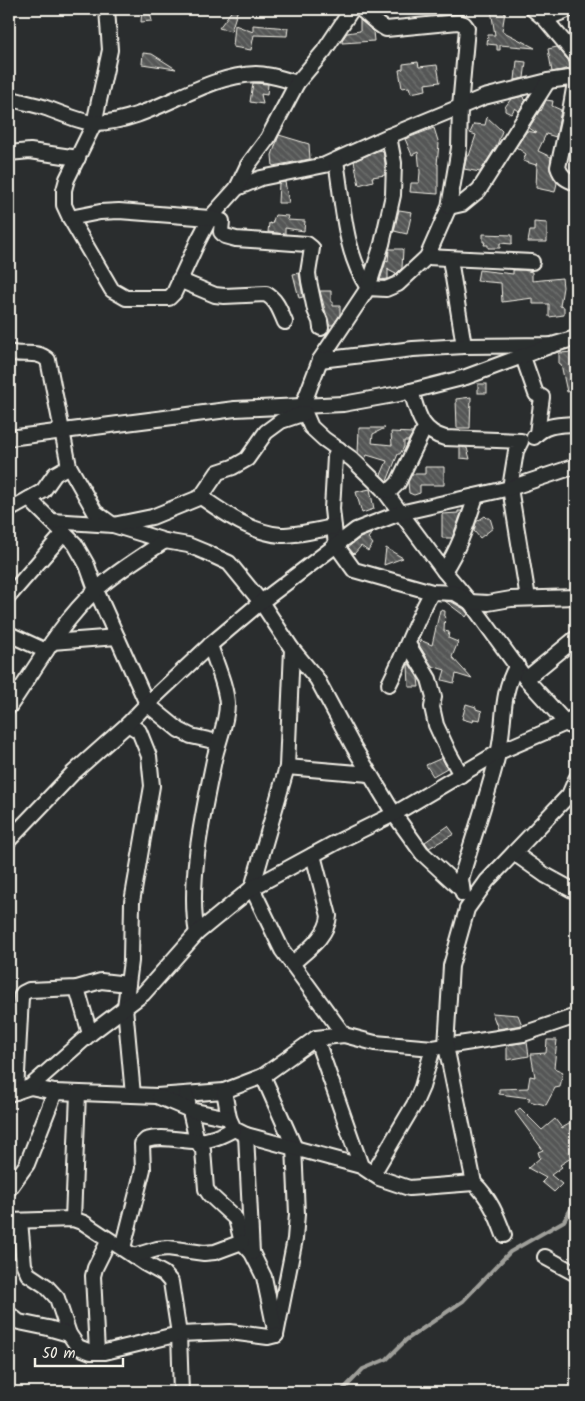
<svg xmlns="http://www.w3.org/2000/svg" width="585" height="1401" font-family="Kalam,sans-serif">
  <style>
    .lines { fill: none; stroke-linecap: round; stroke-linejoin: round }
    .stream { stroke: #9f9f9a; stroke-width: 4 }
    .building { fill: url(#building-back-hatch); stroke: #f4f1e8 }
    .street-casing { stroke: #f4f1e8; stroke-width: 18 }
    .street { stroke: #2a2d2e; stroke-width: 14 }
  </style>
  <defs>
    <pattern id="building-back-hatch" width="6" height="6" patternUnits="userSpaceOnUse" patternTransform="scale(1.25)"><rect width="6" height="6" fill="#555756"/><path d="M-1 5l2 2M0 0l6 6M5-1l2 2" fill="none" stroke="#6e706e"/></pattern>
  </defs>
  <rect width="100%" height="100%" fill="#2a2d2e"/>
  <filter id="ink" filterUnits="userSpaceOnUse"><feTurbulence type="fractalNoise" baseFrequency=".02" numOctaves="2"/><feDisplacementMap in="SourceGraphic" scale="10" xChannelSelector="R" yChannelSelector="G"/><feConvolveMatrix kernelMatrix="1 2 1 2 8 2 1 2 1" color-interpolation-filters="sRGB"/></filter>
  <g filter="url(#ink)">
    <g class="lines">
      <path class="stream" d="M341,1392L363,1369L387,1359L406,1340L463,1301L510,1252L564,1221L576,1200"/>
    </g>
    <g class="building">
      <path d="M142,9H149L152,21L141,22Z"/>
      <path d="M233,9H238L231,31L219,28Z"/>
      <path d="M491,10L505,12L502,31L535,48L500,45V50H497V45L487,44L488,35H495Z"/>
      <path d="M360,20L373,31L374,41L342,43V40L347,33L360,31Z"/>
      <path d="M235,25L253,32V25L288,28L287,36L254,35L251,50L233,47Z"/>
      <path d="M557,47L568,60L571,68L552,72L548,49Z"/>
      <path d="M143,53L152,54L176,69L142,64Z"/>
      <path d="M517,61L526,62L524,78L515,80Z"/>
      <path d="M418,62L419,67L437,65L440,82L425,84L426,90L411,93L409,87L402,88L399,70L403,69V64Z"/>
      <path d="M253,83L268,84L267,95L261,94L263,104L250,102Z"/>
      <path d="M524,96L523,98L526,100L519,111L515,108L511,114L505,111V107L511,99Z"/>
      <path d="M546,100L553,101L552,106L561,110L556,137L546,134L538,151L551,157L550,170L557,183L555,192L536,188L537,163L536,165L523,161L526,154L516,147L527,131L537,133L529,128L540,110L541,111Z"/>
      <path d="M487,117L502,131L497,145L480,172L464,169L467,156H469L476,135L470,133L474,124L485,125Z"/>
      <path d="M434,128L439,144L437,164H438V194L410,192L411,183H419L420,172L418,152L412,155L405,139Z"/>
      <path d="M279,135L309,144L310,159L273,166L272,155Z"/>
      <path d="M383,150L385,163V175L372,177L373,181L359,185L354,161L377,151Z"/>
      <path d="M285,182L289,203H278L279,183Z"/>
      <path d="M399,210L412,212L407,234L394,231Z"/>
      <path d="M275,215L288,216L287,220L305,221L304,231L285,228V234L268,232L269,223L272,224Z"/>
      <path d="M534,222L547,223V242H528L530,231H534Z"/>
      <path d="M483,234L512,235V244L500,243V248H488V245H484L485,242H483Z"/>
      <path d="M389,249H403L402,268L396,274L388,270V269V279L380,280L386,261L388,262Z"/>
      <path d="M479,270L513,274V270H524L532,272V281L562,278L563,287L560,306L564,307V315L549,317V304H533V298L502,302L501,283L477,281Z"/>
      <path d="M299,273L303,297L299,298L293,274Z"/>
      <path d="M320,291H331V302H333V306H340V315L333,325H329Z"/>
      <path d="M574,352L576,366V390L567,392L561,364H559V353Z"/>
      <rect x="478" y="384" width="9" height="9"/>
      <path d="M471,397L470,428H457L456,399Z"/>
      <path d="M359,428H385L373,434L372,443L392,445L391,432L413,433L408,441H404V447L400,454H398L387,481L381,475L387,461L367,455L365,459L358,453Z"/>
      <path d="M460,447L467,448L470,459L460,458Z"/>
      <path d="M425,467H444V485H420V493L414,495L409,493L408,482L412,474H425Z"/>
      <path d="M370,489L374,509L362,513L356,492Z"/>
      <path d="M458,511H462L452,538H442V514L458,513Z"/>
      <path d="M485,516L487,518H490L493,528L480,538L474,531L476,522Z"/>
      <path d="M372,533L368,538L373,544L368,551L361,546L354,554L353,553L348,547L360,538Z"/>
      <path d="M386,548L403,558L384,565Z"/>
      <path d="M445,601L452,602L464,609L468,614L466,617Z"/>
      <path d="M440,610L445,611L444,631L449,632L448,638L458,642L452,657L472,679L456,674L454,683L442,680L445,670L432,666L419,645L420,640L432,645Z"/>
      <path d="M408,664L410,665L418,678L419,687H409Z"/>
      <path d="M466,704L476,707V709L482,711L480,720L474,719L473,722L462,719Z"/>
      <path d="M442,758L447,768L433,776L426,765Z"/>
      <path d="M448,826L454,834L429,848L425,842Z"/>
      <path d="M492,1013L518,1015L522,1025L498,1029Z"/>
      <path d="M547,1040H557L554,1068L563,1072L560,1087L555,1088L546,1105L528,1101L530,1098L499,1094V1089L528,1088L530,1076L535,1077L531,1054L546,1053Z"/>
      <path d="M527,1042L529,1056L507,1060V1045Z"/>
      <path d="M520,1108L542,1130L555,1119L562,1128L576,1120V1151L572,1153L574,1156L560,1165L562,1167L551,1175L562,1184L554,1192L542,1182L546,1178L528,1168L540,1158L538,1152L543,1150L515,1112Z"/>
    </g>
    <g class="lines">
      <g class="street-casing">
        <g id="street">
          <path d="M107,9L110,50L94,124L67,179L64,190V205L70,218L112,290L126,298H169L174,293L198,241L210,218L237,188L261,178L325,165L389,136L484,97L548,81L576,77"/>
          <path d="M360,9C369,15 376,24 386,29L458,22L464,24L467,28L460,107L459,148L449,207L427,257L398,284L386,289L368,288L320,360L303,405L305,413L311,427L324,439L352,459L383,489L444,571L470,602L526,679L566,723L576,730"/>
          <path d="M533,9L545,19L576,56"/>
          <path d="M545,19L570,9"/>
          <path d="M576,77L569,117L558,167C561,177 567,180 576,183"/>
          <path d="M9,98C21,102 34,104 46,108C58,112 85,124 96,123C153,121 199,76 256,74C269,74 284,79 297,83"/>
          <path d="M9,153L30,151L78,158"/>
          <path d="M336,161C343,203 344,252 368,288"/>
          <path d="M237,188L248,165L268,138L297,83L324,51L352,9"/>
          <path d="M449,207L462,204L479,190L548,81"/>
          <path d="M70,218L100,212L119,211L210,218L222,221L221,232L225,236L236,239L307,244L312,248L308,273L309,281L315,310L320,321L321,328"/>
          <path d="M427,257L532,262"/>
          <path d="M450,259L464,346"/>
          <path d="M179,280L215,295L224,296L266,294C277,300 280,311 285,322"/>
          <path d="M368,288L382,244L393,195L394,163L389,136"/>
          <path d="M9,352C23,357 36,349 48,360L69,466L95,512L113,525L165,541L188,545L205,552L229,563L261,602L292,649L287,767L252,888L282,950L344,1035"/>
          <path d="M523,357L536,394L542,397L537,433"/>
          <path d="M320,360L413,349L464,346L552,345L576,338"/>
          <path d="M411,391C418,413 420,431 445,438L521,441L516,451L510,488L528,598"/>
          <path d="M534,437C545,424 560,425 576,424"/>
          <path d="M9,438L235,409L343,404L399,394L466,377L552,345"/>
          <path d="M339,449L335,457L332,509L336,545L354,570L432,592L455,593L470,602L488,603L511,599L576,597"/>
          <path d="M383,489L390,491L398,483L422,433L426,428"/>
          <path d="M201,497C224,513 252,533 281,535C298,535 317,530 334,527"/>
          <path d="M29,499L75,544L87,565L96,590L147,704L179,730L191,736L218,742"/>
          <path d="M9,510L43,491L55,474L69,466"/>
          <path d="M52,521L113,525L152,517L201,497L218,472L233,467L247,459L266,432L281,421L305,413"/>
          <path d="M444,571C460,547 467,523 476,496"/>
          <path d="M9,596L64,533"/>
          <path d="M9,634L46,651"/>
          <path d="M52,642L117,637"/>
          <path d="M408,644L429,679L434,697L432,707L436,725L449,753L461,775"/>
          <path d="M292,649L317,679L353,746L394,814L422,853L461,889"/>
          <path d="M526,679L576,638"/>
          <path d="M389,684C405,653 415,621 432,592"/>
          <path d="M9,707C36,668 60,623 96,590C117,571 142,556 165,541"/>
          <path d="M128,724L139,731L149,756L152,786L132,902L131,961L125,1007L133,1095"/>
          <path d="M287,767L369,774"/>
          <path d="M9,840L73,773L128,724L147,704L210,645L261,602L356,530L400,513L510,488L576,466"/>
          <path d="M514,853L545,875L576,892"/>
          <path d="M463,894L461,879C473,837 488,796 498,754C506,722 499,697 517,665"/>
          <path d="M197,933C187,884 204,809 214,760C218,741 227,723 227,704C226,685 216,664 210,645"/>
          <path d="M292,964C307,950 327,937 329,916L313,855"/>
          <path d="M77,988L90,1034"/>
          <path d="M316,1038L361,1166L379,1178L409,1188L474,1183"/>
          <path d="M263,1076L294,1146L297,1214L295,1239L276,1335"/>
          <path d="M30,1087L55,1092L157,1096L224,1091L263,1076L316,1038L344,1035L375,1043L433,1048L523,1034L576,1016"/>
          <path d="M224,1091L229,1118L234,1129L246,1135L361,1166"/>
          <path d="M16,1092L21,997L23,993L29,990L77,988L101,981L128,984"/>
          <path d="M9,1094L30,1087L90,1034L143,994L197,933L252,888L335,843L394,814L499,752L566,723L576,715"/>
          <path d="M186,1094L197,1141L203,1150L206,1189L210,1195L236,1219L242,1242L252,1253L264,1277L275,1330"/>
          <path d="M159,1097L190,1110L229,1118"/>
          <path d="M246,1135L252,1253"/>
          <path d="M373,1174L415,1103L422,1087L433,1048"/>
          <path d="M9,1189L27,1164L55,1092"/>
          <path d="M73,1219L78,1093"/>
          <path d="M9,1221L73,1219L84,1223L144,1263L164,1274L171,1282L179,1334L181,1392"/>
          <path d="M20,1221L24,1265L28,1274L46,1286L57,1298L69,1334L78,1347L91,1352H105L179,1334L230,1332L268,1337L276,1335"/>
          <path d="M504,1235C497,1216 490,1198 474,1183L446,1046L451,966L467,909L487,881L569,795L576,779"/>
          <path d="M123,1248L143,1169L142,1144L146,1140C163,1135 180,1141 197,1141C211,1141 223,1135 234,1129"/>
          <path d="M134,1256L157,1249L168,1248L204,1253L215,1252L242,1242"/>
          <path d="M545,1257L576,1274"/>
          <path d="M9,1314L19,1322L48,1328L69,1334"/>
          <path d="M97,1352L93,1276L95,1268L109,1240"/>
        </g>
      </g>
      <use href="#street" class="street"/>
    </g>
  </g>
  <rect width="585" height="1401" fill="none" stroke="#2a2d2e" stroke-width="30"/>
  <rect x="15" y="15" width="555" height="1371" fill="none" stroke="#f4f1e8" stroke-width="2" filter="url(#ink)"/>
  <path d="M35 1358v8h88v-8" fill="none" stroke="#f4f1e8" stroke-width="2.5"/>
  <text x="42" y="1358" font-size="15" fill="#f4f1e8" stroke="#2a2d2e" stroke-width="4" paint-order="stroke">50 m</text>
</svg>
